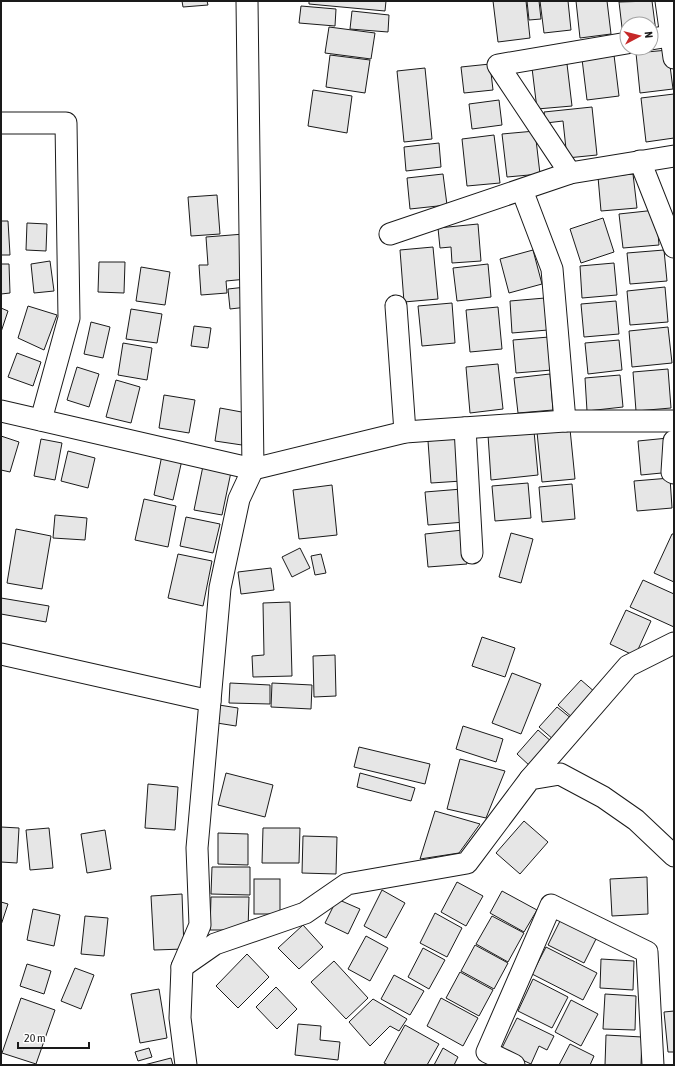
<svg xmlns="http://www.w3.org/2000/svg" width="675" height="1066" font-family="'Asap Condensed',sans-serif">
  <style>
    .building { fill: #e6e6e6; stroke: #1a1a1a }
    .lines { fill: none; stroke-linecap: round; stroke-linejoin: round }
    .minor-casing { stroke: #1a1a1a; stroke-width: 23 }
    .minor { stroke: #fff; stroke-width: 21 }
  </style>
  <rect width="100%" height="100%" fill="#fff"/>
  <g class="building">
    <path d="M182,1H207L208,5L183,7Z"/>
    <path d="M309,1H386L385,11L309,4Z"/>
    <path d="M493,1H526L530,38L498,42Z"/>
    <path d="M527,1H539L541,19L529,20Z"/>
    <path d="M540,1H568L571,30L544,33Z"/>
    <path d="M576,1H607L611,34L580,38Z"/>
    <path d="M652,1L656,32H651V24H627V35L623,36L619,2Z"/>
    <path d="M301,6L336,9L335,26L299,23Z"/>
    <path d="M352,11L389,15L388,32L350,29Z"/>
    <path d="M329,27L375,33L371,59L325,53Z"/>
    <path d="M668,50L673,89L640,93L636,53Z"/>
    <path d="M330,55L370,60L365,93L326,87Z"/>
    <path d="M614,55L619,96L587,100L582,59Z"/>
    <path d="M490,64L493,90L464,93L461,67Z"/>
    <path d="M567,64L572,106L537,109L532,68Z"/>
    <path d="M425,68L432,139L404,142L397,71Z"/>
    <path d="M313,90L352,96L347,133L308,126Z"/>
    <path d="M674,94V138L646,142L641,98Z"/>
    <path d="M499,100L502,125L472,129L469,104Z"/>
    <path d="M592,107L597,155L567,158L563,121L546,123L544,112Z"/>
    <path d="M535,131L540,174L507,177L502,134Z"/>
    <path d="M494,135L500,183L467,186L462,139Z"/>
    <path d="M439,143L441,167L406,171L404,147Z"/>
    <path d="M443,174L447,205L410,209L407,178Z"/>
    <path d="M633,174L637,208L601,211L598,177Z"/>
    <path d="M217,195L220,234L191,236L188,197Z"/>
    <path d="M656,210L659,245L623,248L619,214Z"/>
    <path d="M603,218L614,252L581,263L570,229Z"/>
    <path d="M1,221H8L10,255H1Z"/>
    <path d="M27,223L47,224L46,251L26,250Z"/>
    <path d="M478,224L481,261L452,263L451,247L440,248L438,228Z"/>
    <path d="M244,234L247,279L226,281L227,293L201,295L199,265H208L206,237Z"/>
    <path d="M433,247L438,299L404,302L400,250Z"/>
    <path d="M533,250L542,284L509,293L500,259Z"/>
    <path d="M664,250L667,281L630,284L627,253Z"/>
    <path d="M50,261L54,291L34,293L31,264Z"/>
    <path d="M99,262H125L124,293L98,292Z"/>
    <path d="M614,263L617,295L582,298L580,266Z"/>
    <path d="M1,264H9L10,293L1,294Z"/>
    <path d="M488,264L491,297L457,301L453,268Z"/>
    <path d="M141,267L170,272L165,305L136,301Z"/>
    <path d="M246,287L247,307L230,309L228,289Z"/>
    <path d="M665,287L668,322L630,325L627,291Z"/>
    <path d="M545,298L548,330L512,333L510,301Z"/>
    <path d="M616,301L619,334L584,337L581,304Z"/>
    <path d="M452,303L455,343L422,346L418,306Z"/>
    <path d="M28,306L57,315L44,350L18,338Z"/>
    <path d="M498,307L502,349L470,352L466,310Z"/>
    <path d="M1,308L8,311L1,332Z"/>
    <path d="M131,309L162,314L157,343L126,339Z"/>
    <path d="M91,322L110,327L103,358L84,354Z"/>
    <path d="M194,326L211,328L208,348L191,346Z"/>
    <path d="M668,327L672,363L632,367L629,331Z"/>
    <path d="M549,337L552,370L516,373L513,340Z"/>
    <path d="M619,340L622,370L588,374L585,343Z"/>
    <path d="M123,343L152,348L147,380L118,375Z"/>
    <path d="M17,353L41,362L33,386L8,377Z"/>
    <path d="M498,364L503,409L470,413L466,367Z"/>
    <path d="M77,367L99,374L89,407L67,400Z"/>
    <path d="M668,369L671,408L636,411L633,372Z"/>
    <path d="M550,374L553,410L518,413L514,378Z"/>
    <path d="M620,375L623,407L587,411L585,378Z"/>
    <path d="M116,380L140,387L131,423L106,417Z"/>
    <path d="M164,395L195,400L189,433L159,428Z"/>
    <path d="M220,408L247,413L242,445L215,441Z"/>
    <path d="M570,429L575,479L542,482L537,432Z"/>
    <path d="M534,431L538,475L491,480L488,435Z"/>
    <path d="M1,436L19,442L10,472L1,470Z"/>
    <path d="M458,438L462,481L431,483L428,441Z"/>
    <path d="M668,438L672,472L641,475L638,441Z"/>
    <path d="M41,439L62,443L55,480L34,476Z"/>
    <path d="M68,451L95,458L88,488L61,481Z"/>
    <path d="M162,455L182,460L173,500L154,495Z"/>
    <path d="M203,466L231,472L222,515L194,510Z"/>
    <path d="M670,478L672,508L637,511L634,481Z"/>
    <path d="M528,483L531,518L495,521L492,486Z"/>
    <path d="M572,484L575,519L542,522L539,487Z"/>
    <path d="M332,485L337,535L299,539L293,490Z"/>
    <path d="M462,489L465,522L428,525L425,492Z"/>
    <path d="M144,499L176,506L168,547L135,540Z"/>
    <path d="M55,515L87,518L85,540L53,538Z"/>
    <path d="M186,517L220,524L213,553L180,546Z"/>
    <path d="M16,529L51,536L42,589L7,583Z"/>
    <path d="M463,530L467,564L428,567L425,534Z"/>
    <path d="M511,533L533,539L521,583L499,577Z"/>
    <path d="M672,534H674V582L654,573Z"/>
    <path d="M300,548L310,568L292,577L282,557Z"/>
    <path d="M178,554L212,561L203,606L168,598Z"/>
    <path d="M321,554L326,573L315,575L311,556Z"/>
    <path d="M271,568L274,590L241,594L238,572Z"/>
    <path d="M643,580L674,594V627L630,607Z"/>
    <path d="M1,598L49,606L46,622L1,614Z"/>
    <path d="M290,602L292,676L253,677L252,656L264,655L263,603Z"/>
    <path d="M626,610L651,621L635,656L610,644Z"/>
    <path d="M482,637L515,648L505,677L472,666Z"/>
    <path d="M335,655L336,696L314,697L313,656Z"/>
    <path d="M512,673L541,684L521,734L492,723Z"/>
    <path d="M581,680L596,693L573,718L558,705Z"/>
    <path d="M230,683L270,685V704L229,703Z"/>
    <path d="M272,683L312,685L311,709L271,707Z"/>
    <path d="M219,705L238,708L236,726L217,723Z"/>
    <path d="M557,707L572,719L554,740L539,727Z"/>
    <path d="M463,726L503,739L496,762L456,749Z"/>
    <path d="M538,730L552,742L530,766L517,754Z"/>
    <path d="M359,747L430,764L425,784L354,767Z"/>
    <path d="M460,759L505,771L486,818L447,809Z"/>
    <path d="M226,773L273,785L265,817L218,805Z"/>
    <path d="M360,773L415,788L411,801L357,787Z"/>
    <path d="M148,784L178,787L175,830L145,828Z"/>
    <path d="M435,811L480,824L459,853L420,859Z"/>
    <path d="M524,821L548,842L520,874L496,853Z"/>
    <path d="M1,827L19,828L17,863L1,862Z"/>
    <path d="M49,828L53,868L30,870L26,830Z"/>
    <path d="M263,828H300L299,863H262Z"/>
    <path d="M105,830L111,869L87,873L81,834Z"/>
    <path d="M218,833L248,834V865L218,864Z"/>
    <path d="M303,836L337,837L336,874L302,873Z"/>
    <path d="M212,867H250V895L211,894Z"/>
    <path d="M647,877L648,914L612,916L610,879Z"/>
    <rect x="254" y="879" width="26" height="35"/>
    <path d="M457,882L483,896L466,926L441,912Z"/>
    <path d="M382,890L405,903L386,938L364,926Z"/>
    <path d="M502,891L537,910L524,932L490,913Z"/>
    <path d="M182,894L184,949L154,950L151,896Z"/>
    <path d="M211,897H249L248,930H210Z"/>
    <path d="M337,899L360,909L348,934L325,923Z"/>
    <path d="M1,902L8,904L1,925Z"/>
    <path d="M33,909L60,915L54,946L27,940Z"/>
    <path d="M435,913L462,928L447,957L420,943Z"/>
    <path d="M85,916L108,918L104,956L81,954Z"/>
    <path d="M492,916L524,933L508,962L476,944Z"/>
    <path d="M562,917L598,935L584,963L548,945Z"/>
    <path d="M303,925L323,947L299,969L278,948Z"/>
    <path d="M366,936L388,948L370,981L348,969Z"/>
    <path d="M475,945L508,963L494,989L461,971Z"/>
    <path d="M546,947L597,973L583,1000L532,974Z"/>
    <path d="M423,948L445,960L429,989L408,977Z"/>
    <path d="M247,954L269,977L238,1008L216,986Z"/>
    <path d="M601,959L634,961L633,990L600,988Z"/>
    <path d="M334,961L368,998L346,1019L311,982Z"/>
    <path d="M27,964L51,971L44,994L20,986Z"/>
    <path d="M75,968L94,975L81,1009L61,1001Z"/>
    <path d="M460,972L493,990L479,1016L446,998Z"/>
    <path d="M394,975L424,991L410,1015L381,999Z"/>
    <path d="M533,979L568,997L552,1028L518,1011Z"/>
    <path d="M276,987L297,1009L277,1029L256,1007Z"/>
    <path d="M159,989L167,1038L140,1043L131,994Z"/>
    <path d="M605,994L636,996L635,1030L603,1029Z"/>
    <path d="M21,998L55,1010L36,1064L2,1053Z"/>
    <path d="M441,998L478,1018L463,1046L427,1026Z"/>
    <path d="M373,999L407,1019L399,1031L390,1026L370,1046L349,1022Z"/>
    <path d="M571,1000L598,1014L581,1046L555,1032Z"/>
    <path d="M674,1011V1052H668L664,1012Z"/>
    <path d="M517,1018L554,1036L547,1050L539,1046L531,1064L501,1050Z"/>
    <path d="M298,1024L321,1026L320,1040L340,1042L338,1060L295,1055Z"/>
    <path d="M405,1025L439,1044L427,1065H388L384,1063Z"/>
    <path d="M606,1035L642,1037L641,1065H605Z"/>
    <path d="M570,1044L594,1056L590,1065H559Z"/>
    <path d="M149,1048L152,1057L138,1061L135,1052Z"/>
    <path d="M443,1048L458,1057L454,1065H434Z"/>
    <path d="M171,1058L173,1065H144Z"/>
  </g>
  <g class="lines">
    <g class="minor-casing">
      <g id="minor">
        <path d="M666,1L674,58"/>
        <path d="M651,39L670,36"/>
        <path d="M1,123H66L69,318L41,420"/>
        <path d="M640,161L674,247"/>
        <path d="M570,173L498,65L627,43"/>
        <path d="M522,190L552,269L565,421"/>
        <path d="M390,234L570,173L674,156"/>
        <path d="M396,306L405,432"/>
        <path d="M1,411L253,469L405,432L565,421H674"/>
        <path d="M465,428L472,553"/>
        <path d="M674,441L672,472L674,473"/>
        <path d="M1,654L210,701"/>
        <path d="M530,779L628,666L674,643"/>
        <path d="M182,967L215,944L305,913L347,884L467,863L530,779L560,774L603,797L636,820L674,856"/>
        <path d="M186,1065L180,1018L182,967L200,925L197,848L220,588L239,499L253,469L247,1"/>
        <path d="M514,1065L487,1052L551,905L647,952L653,1065"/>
      </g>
    </g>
    <use href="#minor" class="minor"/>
  </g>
  <rect width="675" height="1066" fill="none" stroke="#1a1a1a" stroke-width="4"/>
  <g transform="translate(639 36) rotate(83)"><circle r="19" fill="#ffffff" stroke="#a3a3a3"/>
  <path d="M0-3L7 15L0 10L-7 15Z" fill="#c62828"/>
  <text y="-6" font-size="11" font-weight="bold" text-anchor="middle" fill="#1a1a1a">N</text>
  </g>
  <path d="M18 1042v6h71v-6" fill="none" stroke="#1a1a1a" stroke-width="2"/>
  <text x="24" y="1042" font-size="12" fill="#1a1a1a" stroke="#ffffff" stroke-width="3" paint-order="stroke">20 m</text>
</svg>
